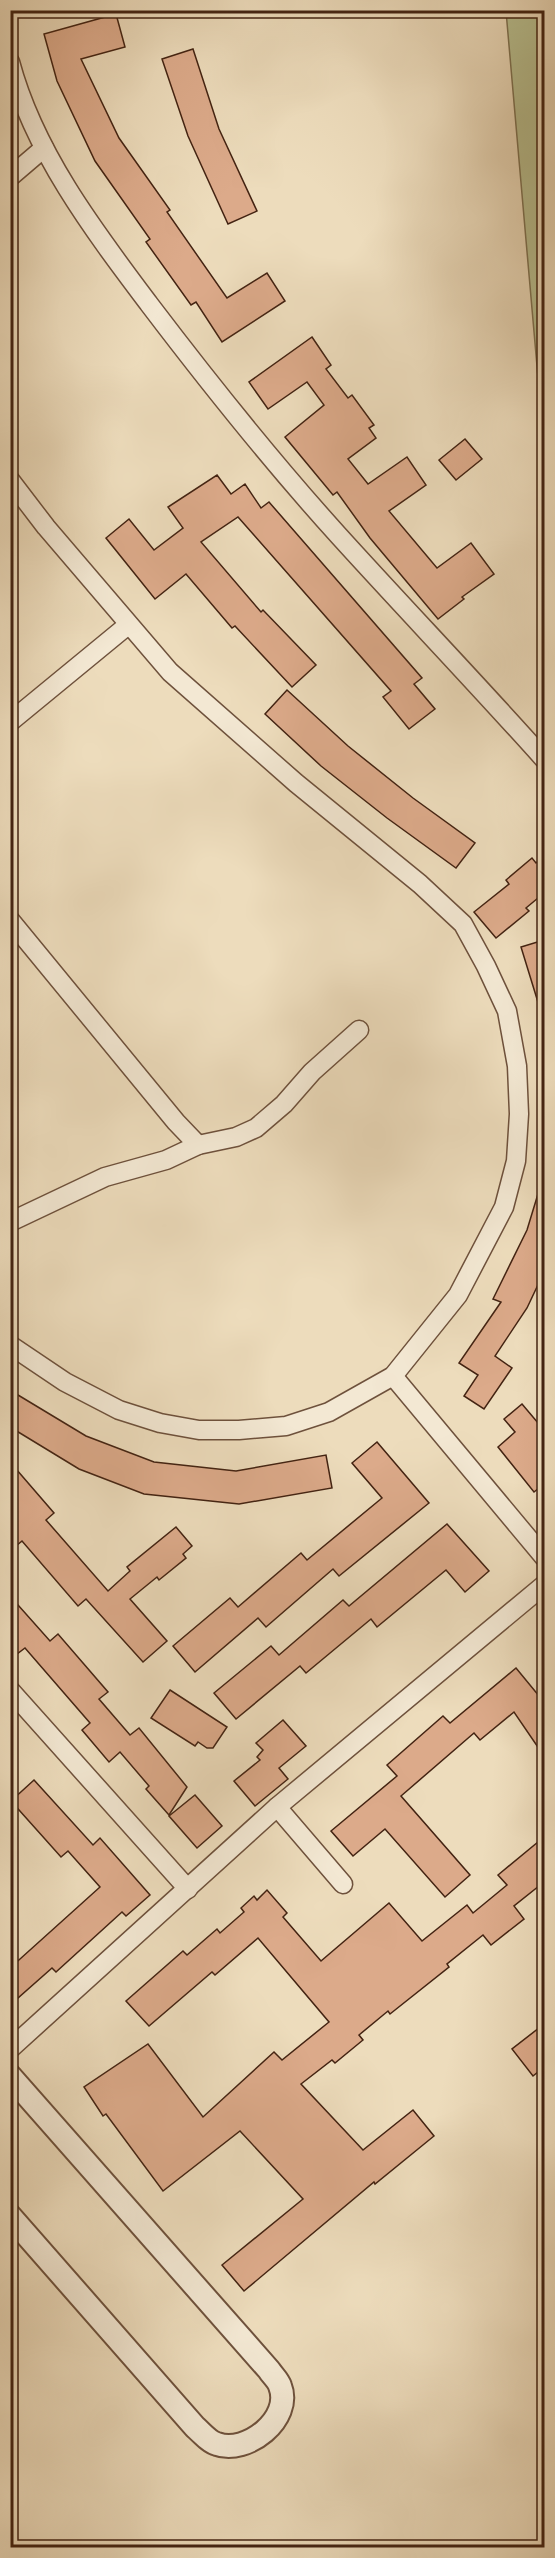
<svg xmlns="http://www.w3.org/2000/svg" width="555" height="2558" font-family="'Libre Caslon Text',serif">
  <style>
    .green { fill: #b8c091; stroke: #7e7252; stroke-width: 1.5 }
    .building { fill: #dcaa8a; stroke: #432312; stroke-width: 1.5 }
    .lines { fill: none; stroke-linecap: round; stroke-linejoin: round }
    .minor-casing { stroke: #6e513c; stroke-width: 21 }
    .tertiary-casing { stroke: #6e513c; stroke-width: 26 }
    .minor { stroke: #f3e8d3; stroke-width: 18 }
    .tertiary { stroke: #f3e8d3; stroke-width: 22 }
  </style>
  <rect width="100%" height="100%" fill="#eddcbc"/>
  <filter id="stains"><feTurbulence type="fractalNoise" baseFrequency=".00333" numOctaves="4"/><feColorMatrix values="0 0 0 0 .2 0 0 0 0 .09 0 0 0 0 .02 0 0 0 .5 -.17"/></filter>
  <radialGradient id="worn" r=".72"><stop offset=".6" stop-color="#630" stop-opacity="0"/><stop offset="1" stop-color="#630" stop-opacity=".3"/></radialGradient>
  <path class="green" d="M506,11H544V395L539,389Z"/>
  <g class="building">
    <path d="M116,14L125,47L81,59L119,138L170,210L167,212L227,298L267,273L285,301L222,342L196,302L191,305L146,242L150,239L95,161L57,81L44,34Z"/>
    <path d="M193,49L219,129L257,211L228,224L188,136L162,59Z"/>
    <path d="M312,337L331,365L326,369L348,398L352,395L374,425L369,428L376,438L348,459L368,484L407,457L426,485L389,511L437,568L471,543L494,574L462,597L464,599L438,619L370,538L337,492L333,495L285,437L324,405L307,382L268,409L249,382Z"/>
    <path d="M465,439L482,459L456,480L439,460Z"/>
    <path d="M217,475L231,494L245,484L261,508L269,502L422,678L414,684L435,709L409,729L383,697L391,691L238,517L201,542L261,612L263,610L316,665L292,687L235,626L232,628L186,574L155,599L106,538L129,519L154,550L183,528L168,507Z"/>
    <path d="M287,690L348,746L413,798L475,843L456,868L387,818L321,766L265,714Z"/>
    <path d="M544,856V893L526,908L529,911L496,938L474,912L509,884L506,880L532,858L536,863Z"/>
    <path d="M544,940V1011L541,1012L521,947Z"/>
    <path d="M541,1184L544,1185V1272L527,1308L495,1356L512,1368L484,1409L464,1396L478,1375L459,1363L501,1302L493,1299L527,1230Z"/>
    <path d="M18,1395L86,1436L154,1462L236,1471L326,1455L332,1488L239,1504L144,1494L79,1469L10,1427V1406Z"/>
    <path d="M522,1404L544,1430V1484L534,1492L498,1447L515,1432L504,1419Z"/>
    <path d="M377,1442L429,1503L339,1576L333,1569L266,1627L258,1618L195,1672L173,1646L230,1598L238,1607L301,1553L307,1560L382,1498L352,1463Z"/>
    <path d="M10,1462L54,1513L46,1520L108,1591L130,1571L127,1567L176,1527L192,1546L183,1554L186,1558L159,1580L157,1577L130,1599L167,1641L143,1662L86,1599L78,1606L22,1541L10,1551Z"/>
    <path d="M447,1524L489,1571L465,1592L446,1570L377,1627L371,1619L306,1673L300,1666L236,1719L214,1693L271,1646L279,1655L343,1600L349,1606Z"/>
    <path d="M10,1596L50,1641L58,1634L108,1692L99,1699L130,1735L139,1728L187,1787L169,1815L146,1789L149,1786L120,1752L109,1762L82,1730L90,1723L25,1648L17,1654L10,1646Z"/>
    <path d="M516,1668L544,1702V1756L514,1712L480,1740L474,1733L401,1796L470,1875L445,1897L385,1829L353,1856L331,1831L397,1776L387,1765L443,1716L450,1723Z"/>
    <path d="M170,1690L227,1727L213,1748H207L198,1742L195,1746L151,1718Z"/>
    <path d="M283,1720L306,1746L279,1768L288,1779L255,1806L234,1781L260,1760L257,1757L263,1750L256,1743Z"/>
    <path d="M34,1780L93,1845L100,1838L150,1895L126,1916L122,1912L56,1972L52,1968L10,2005V1968L100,1887L68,1851L61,1857L11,1801Z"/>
    <path d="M195,1795L222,1826L197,1848L169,1816Z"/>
    <path d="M544,1837V1882L514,1906L524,1919L491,1945L483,1935L447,1964L449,1967L390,2014L388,2011L359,2035L363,2040L335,2063L332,2060L301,2084L363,2150L413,2110L434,2136L375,2184L374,2182L244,2291L222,2265L303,2199L240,2131L163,2191L106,2114L103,2116L84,2087L148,2044L203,2117L274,2052L282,2060L329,2022L258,1938L215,1975L212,1972L149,2026L126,2001L183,1951L187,1955L217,1929L220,1933L244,1912L241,1908L254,1896L257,1900L267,1890L287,1913L283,1917L321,1961L389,1903L422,1941L467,1905L473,1913L507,1885L498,1875Z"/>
    <path d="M544,2024V2067L533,2076L512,2049Z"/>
  </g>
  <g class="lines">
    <g class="minor-casing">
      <g id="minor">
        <path d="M10,62C34,152 94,231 149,304C209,383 272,462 339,536C407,611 477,684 544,759"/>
        <path d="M10,177L44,148"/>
        <path d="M10,480L46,527L170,672L296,783L420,884L463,924L486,966L507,1011L517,1066L519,1114L516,1161L504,1207L458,1295L393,1376L329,1412L286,1426L239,1430H199L160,1423L119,1410L65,1382L10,1345"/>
        <path d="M10,722L128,625"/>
        <path d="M10,920L176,1122L198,1145"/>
        <path d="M10,1222L105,1177L166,1160L198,1145L236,1137L256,1128L284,1104L312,1072L359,1030"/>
        <path d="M393,1376L544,1557"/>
        <path d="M10,1690L188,1889"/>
        <path d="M277,1807L343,1884"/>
        <path d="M10,2049L277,1807L544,1585"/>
      </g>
    </g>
    <g class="tertiary-casing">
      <path id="tertiary" d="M10,2076L269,2370C272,2375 278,2380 280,2386C293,2419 246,2455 217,2444C209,2442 201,2432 195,2427L10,2216"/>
    </g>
    <use href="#minor" class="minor"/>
    <use href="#tertiary" class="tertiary"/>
  </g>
  <rect width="555" height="2558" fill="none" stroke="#eddcbc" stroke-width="36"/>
  <rect x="12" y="12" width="531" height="2534" fill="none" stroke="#432312" stroke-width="3"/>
  <rect x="18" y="18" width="519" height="2522" fill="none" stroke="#432312" stroke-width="1.5"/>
  <rect width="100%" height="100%" filter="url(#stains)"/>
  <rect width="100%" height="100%" fill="url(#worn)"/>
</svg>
